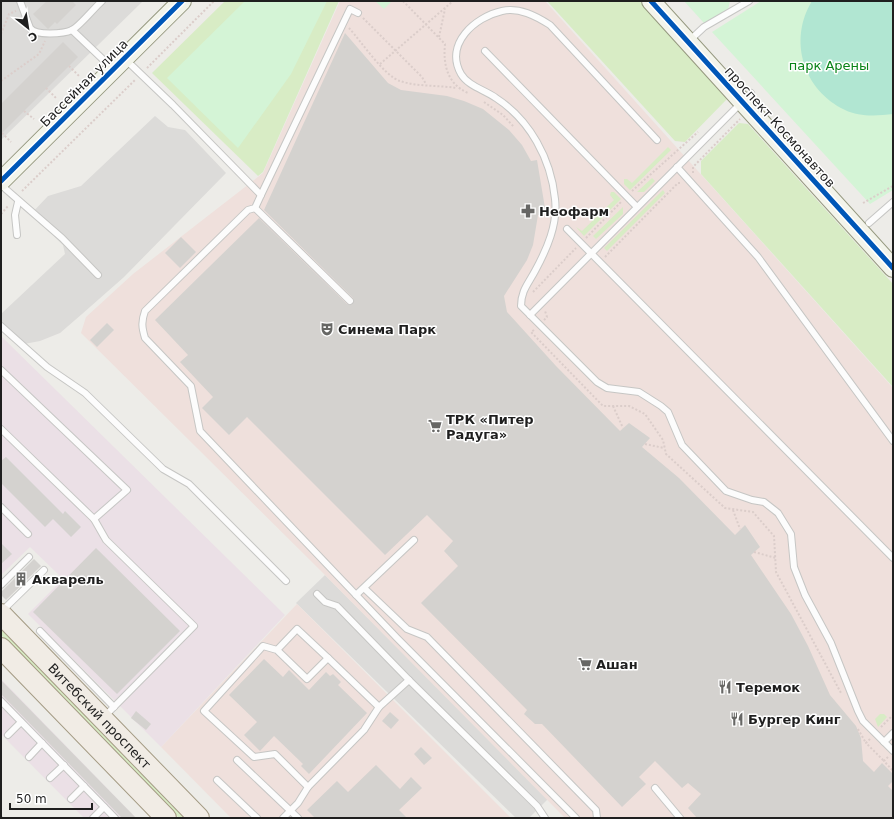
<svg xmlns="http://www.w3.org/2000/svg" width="894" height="819" font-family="'DejaVu Sans',sans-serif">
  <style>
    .residential { fill: #dcdbd9 }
    .commercial { fill: #efe0dc }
    .industrial { fill: #ebe0e6 }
    .grass { fill: #d8ecc5 }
    .park { fill: #d4f4d6 }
    .pitch { fill: #b1e6d2 }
    .building { fill: #d4d2cf }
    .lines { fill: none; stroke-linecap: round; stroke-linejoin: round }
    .lane-casing { stroke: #c6c6c4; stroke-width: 8 }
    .secondary-casing { stroke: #95987f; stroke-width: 20 }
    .primary-casing { stroke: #a49b84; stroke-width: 22 }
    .path { stroke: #dbcdca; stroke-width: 2; stroke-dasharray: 2 2; stroke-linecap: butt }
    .lane { stroke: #fcfcfc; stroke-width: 6 }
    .secondary { stroke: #f3f4eb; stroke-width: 18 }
    .primary { stroke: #f1ece5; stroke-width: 20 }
    .rail { stroke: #cbcbca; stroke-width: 3; stroke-dasharray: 8 8; stroke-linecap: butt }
    .cycleway-casing { stroke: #fff; stroke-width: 8 }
    .cycleway { stroke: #0057b8; stroke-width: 5 }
    .labels { text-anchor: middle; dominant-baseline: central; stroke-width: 3; stroke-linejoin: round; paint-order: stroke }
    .park-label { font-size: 13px; fill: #078317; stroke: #fff }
    .street-label { font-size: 13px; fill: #1f1f1f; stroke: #fff }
    .poi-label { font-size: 13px; font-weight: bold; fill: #1f1f1f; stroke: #fff; text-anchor: start }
  </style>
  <rect width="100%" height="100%" fill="#edece8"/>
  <g class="residential">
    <path d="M1,1H143L1,140Z"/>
    <path d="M155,116L168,127L185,130L226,173L124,277L82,314L60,333L40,341L24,344L2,324L1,314L65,254L63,245L31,214L48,196L81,186Z"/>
    <path d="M325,575L548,799L529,818H516L296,603Z"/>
  </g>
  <g class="commercial">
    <path d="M340,1H545L893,388V818H565L320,570L81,333L86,317L133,274L263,173Z"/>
    <path d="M297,604L511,818H231L161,747Z"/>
  </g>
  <g class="industrial">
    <path d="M1,336L285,615L161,747L28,614L63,579L30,547L1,575Z"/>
    <path d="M1,679L136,818H84L1,734Z"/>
  </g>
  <g class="grass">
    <path d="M225,1H339L263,172L258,176L152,73Z"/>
    <path d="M547,1H640L728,98L685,142L675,141Z"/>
    <path d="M739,123L748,124L893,284V387L701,174V161Z"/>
    <path d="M668,147L671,150L630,190L624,184V179H627L632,183Z"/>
    <path d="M652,178L655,181L644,192H637Z"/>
    <path d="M663,190L665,193L607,251L604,248Z"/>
    <path d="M611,192H614L621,199L584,236L576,227L582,231L614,200L610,195Z"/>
    <path d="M623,207V214L596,239L593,236Z"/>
    <path d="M1,627L187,818H179L1,635Z"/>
    <path d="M880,714H884L887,717L878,727L875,719Z"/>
  </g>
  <g class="park">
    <path d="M245,1H327L291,74L238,148L167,78Z"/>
    <path d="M375,1H392L384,9Z"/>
    <path d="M684,1H730L728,10L704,23Z"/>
    <path d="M761,1H893V190L870,204L712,32Z"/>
  </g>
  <path class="pitch" d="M812,1H893V114C877,116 859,117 845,110C803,90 788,40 812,1Z"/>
  <g class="building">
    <path d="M47,1H72L76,5L57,24L55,22L48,29L33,14Z"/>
    <path d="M345,33L388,83L401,90L447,96L464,101L483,109L509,130L522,145L531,161L537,160L546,214L538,215L533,245L527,260L504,296L507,312L556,366L620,431L629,423L650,438L642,447L679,478L735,535L745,525L760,547L751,555L791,614L808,646L830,695L856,726L861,738L863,761L874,772L882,763L893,774V781L888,786L893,791V818H697L688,808L701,794L688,783L682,788L655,761L639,777L646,784L622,807L542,724H535L524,714L527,710L421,603L458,566L444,551L453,541L427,515L385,555L247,417L229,435L202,408L213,397L180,362L188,355L155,320L259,218L347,304L351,305L354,302L353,298L264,210Z"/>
    <path d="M63,42L78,57L1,134V104Z"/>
    <path d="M181,237L196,252L180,268L165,253Z"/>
    <path d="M107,323L114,330L97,347L90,340Z"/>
    <path d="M6,457L63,514L65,511L81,527L71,537L53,519L45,527L1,483V461Z"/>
    <path d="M1,543L12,554L1,564Z"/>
    <path d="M96,548L180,631L117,694L33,612Z"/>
    <path d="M34,559L41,566L6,600L1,595V592Z"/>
    <path d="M264,659L283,677L289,670L309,690L326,672L330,676L333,674L341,682L338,685L367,713L309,774L301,766L303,764L274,736L260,751L244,735L257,722L229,695Z"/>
    <path d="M1,680L136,818H122L1,694Z"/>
    <path d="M136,711L151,724L146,730L131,718Z"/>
    <path d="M390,712L399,720L391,729L382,721Z"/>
    <path d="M421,747L432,758L424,765L414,754Z"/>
    <path d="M376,765L400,789L411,777L422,788L399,810L407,818H315L307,810L337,781L348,792Z"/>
  </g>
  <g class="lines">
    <g class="lane-casing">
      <g id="lane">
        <path d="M20,1L30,28C36,36 63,34 72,30C79,27 95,7 102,1"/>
        <path d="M72,30L113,69"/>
        <path d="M689,41L704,27L749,1"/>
        <path d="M485,51L637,207"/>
        <path d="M125,59L173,105L261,195L350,9L358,13"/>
        <path d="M657,140L550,25C536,16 519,7 502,11C475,17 444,44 461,74C468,86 485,90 496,98C530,120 551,159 555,199C558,224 547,249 535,271C528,284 521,291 521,306L597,382L607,388L639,392L661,406L668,412L682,445L726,491L752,500L764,502L778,513L791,534L794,567L805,595L831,643L858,711L863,721L893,751"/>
        <path d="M677,167L758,257L893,441"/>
        <path d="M1,185L62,238L98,275"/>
        <path d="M261,195L255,208L248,210L145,311C141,322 142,328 145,338L191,386L200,431L397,638L576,818"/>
        <path d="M255,208L350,301"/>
        <path d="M869,223L893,202"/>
        <path d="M567,229L893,558"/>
        <path d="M17,235L15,215L18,202"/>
        <path d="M530,315L751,93"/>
        <path d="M1,326L47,367L85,393L163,469L189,484L286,581"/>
        <path d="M1,370L127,490L94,519L106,540L194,626L104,717"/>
        <path d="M1,429L94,519"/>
        <path d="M1,507L28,534"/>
        <path d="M1,585L29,557"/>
        <path d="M364,588L407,629L427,637L596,810L597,818"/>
        <path d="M317,594L325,602L337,606L409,680L537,806L545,818"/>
        <path d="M356,595L414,540"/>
        <path d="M2,611L44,570"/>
        <path d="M40,631L114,707"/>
        <path d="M277,650L297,629L328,658L307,679L277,650L263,646L204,711L254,757L275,754L308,787"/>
        <path d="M1,701L115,818"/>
        <path d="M379,707L409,680"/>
        <path d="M8,735L21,722"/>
        <path d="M884,742L893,733"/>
        <path d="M29,757L42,743"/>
        <path d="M237,760L298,818"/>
        <path d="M50,778L64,765"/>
        <path d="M217,780L257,818"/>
        <path d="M655,788L680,818"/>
        <path d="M71,799L84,786"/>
        <path d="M93,818L104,807"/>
        <path d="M283,818L298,803L308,787L364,730L379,707L328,658"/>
      </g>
    </g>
    <g class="secondary-casing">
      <g id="secondary">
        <path d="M651,1L893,268"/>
        <path d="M1,181L182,1"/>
      </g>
    </g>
    <g class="primary-casing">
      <g id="primary">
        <path id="s1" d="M1,614L199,818"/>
        <path d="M1,648L166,818"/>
      </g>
    </g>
    <g class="path">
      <path d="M403,1L445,44C443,64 447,84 468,93"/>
      <path d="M363,18L422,77L426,84"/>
      <path d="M349,28C361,41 384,76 400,81C418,87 438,85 456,88"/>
      <path d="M1,34L9,14L16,11"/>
      <path d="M439,37L445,9"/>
      <path d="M380,64L453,1"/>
      <path d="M69,66L79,76"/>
      <path d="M147,68L214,1"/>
      <path d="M1,81L39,54L45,41"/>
      <path d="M46,88L56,98"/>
      <path d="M484,102L503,115L514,127"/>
      <path d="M24,111L34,119"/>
      <path d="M2,133L11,142"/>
      <path d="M693,173V167L740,119"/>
      <path d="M22,191L135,80"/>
      <path d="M632,191L698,132"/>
      <path d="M863,203L893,186"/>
      <path d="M1,214L8,206"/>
      <path d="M586,238L622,201"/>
      <path d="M605,257L678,183H680"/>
      <path d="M533,292L576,248"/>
      <path d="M544,320L547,317L545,311"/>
      <path d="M534,330L531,332L603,406H629L645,414L663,440L666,454L725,508L753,512L774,536L776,572L841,693"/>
      <path d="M613,406L623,428"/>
      <path d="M645,444L664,448"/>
      <path d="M733,510L740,529"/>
      <path d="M754,552L776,558"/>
      <path d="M881,727L893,715"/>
      <path d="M858,729L866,743"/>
      <path d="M870,739L866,743L884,761"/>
      <path d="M888,757L884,761L893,771"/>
    </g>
    <use href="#lane" class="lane"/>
    <use href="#secondary" class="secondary"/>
    <use href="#primary" class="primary"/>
    <path class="rail" d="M1,817L2,818"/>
    <g class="cycleway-casing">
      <g id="cycleway">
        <path d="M651,1L893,268"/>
        <path d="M1,181L182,1"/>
      </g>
    </g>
    <use href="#cycleway" class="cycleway"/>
  </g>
  <defs>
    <g id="pharmacy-bare" transform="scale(1.08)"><path d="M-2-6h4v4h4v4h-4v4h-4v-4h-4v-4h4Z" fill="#676765" stroke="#fff" stroke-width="2.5" paint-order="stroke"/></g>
    <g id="theatre-bare" transform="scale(1.08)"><path d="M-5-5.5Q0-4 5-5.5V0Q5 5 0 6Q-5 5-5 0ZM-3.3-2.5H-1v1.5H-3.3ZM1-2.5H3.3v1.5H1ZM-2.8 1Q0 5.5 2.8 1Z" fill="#676765" stroke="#fff" stroke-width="2.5" paint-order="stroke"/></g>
    <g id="supermarket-bare" transform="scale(1.08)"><path d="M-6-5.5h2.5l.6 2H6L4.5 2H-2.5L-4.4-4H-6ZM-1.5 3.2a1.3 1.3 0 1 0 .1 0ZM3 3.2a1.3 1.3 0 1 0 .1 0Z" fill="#676765" stroke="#fff" stroke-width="2.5" paint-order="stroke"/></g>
    <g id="building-bare" transform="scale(1.08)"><path d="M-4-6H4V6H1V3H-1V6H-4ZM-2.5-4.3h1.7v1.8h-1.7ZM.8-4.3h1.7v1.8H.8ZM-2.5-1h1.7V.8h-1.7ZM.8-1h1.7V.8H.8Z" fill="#676765" stroke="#fff" stroke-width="2.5" paint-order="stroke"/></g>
    <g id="restaurant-bare" transform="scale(1.08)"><path d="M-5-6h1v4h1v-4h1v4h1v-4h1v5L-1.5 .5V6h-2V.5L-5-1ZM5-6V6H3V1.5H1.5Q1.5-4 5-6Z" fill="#676765" stroke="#fff" stroke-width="2.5" paint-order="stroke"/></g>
  </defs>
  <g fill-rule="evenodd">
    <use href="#pharmacy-bare" x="528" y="211"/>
    <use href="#theatre-bare" x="327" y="329"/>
    <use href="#supermarket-bare" x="435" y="426"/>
    <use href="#building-bare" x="21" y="579"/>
    <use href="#supermarket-bare" x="585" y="664"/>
    <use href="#restaurant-bare" x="725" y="687"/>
    <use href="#restaurant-bare" x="737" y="719"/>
  </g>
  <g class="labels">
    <g class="park-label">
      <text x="829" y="65">парк Арены</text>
    </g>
    <g class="street-label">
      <text transform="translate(84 83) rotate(-45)">Бассейная улица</text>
      <text transform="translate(780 127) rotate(48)">проспект Космонавтов</text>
      <text stroke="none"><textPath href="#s1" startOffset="142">Витебский проспект</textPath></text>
    </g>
    <g class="poi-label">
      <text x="539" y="211">Неофарм</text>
      <text x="338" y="329">Синема Парк</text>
      <text x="446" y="419">ТРК «Питер<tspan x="446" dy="15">Радуга»</tspan></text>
      <text x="32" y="579">Акварель</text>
      <text x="596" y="664">Ашан</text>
      <text x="736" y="687">Теремок</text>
      <text x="748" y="719">Бургер Кинг</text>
    </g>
  </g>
  <rect width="894" height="819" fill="none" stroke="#1f1f1f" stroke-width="4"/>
  <g transform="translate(28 28) rotate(150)" stroke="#ffffff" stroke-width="3" paint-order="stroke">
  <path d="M0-3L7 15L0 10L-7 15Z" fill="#1f1f1f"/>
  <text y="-6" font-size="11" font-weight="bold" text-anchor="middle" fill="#1f1f1f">С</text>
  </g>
  <path d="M10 803v6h82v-6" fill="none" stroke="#1f1f1f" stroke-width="2"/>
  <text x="16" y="803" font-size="12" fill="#1f1f1f" stroke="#ffffff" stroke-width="3" paint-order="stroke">50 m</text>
</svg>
